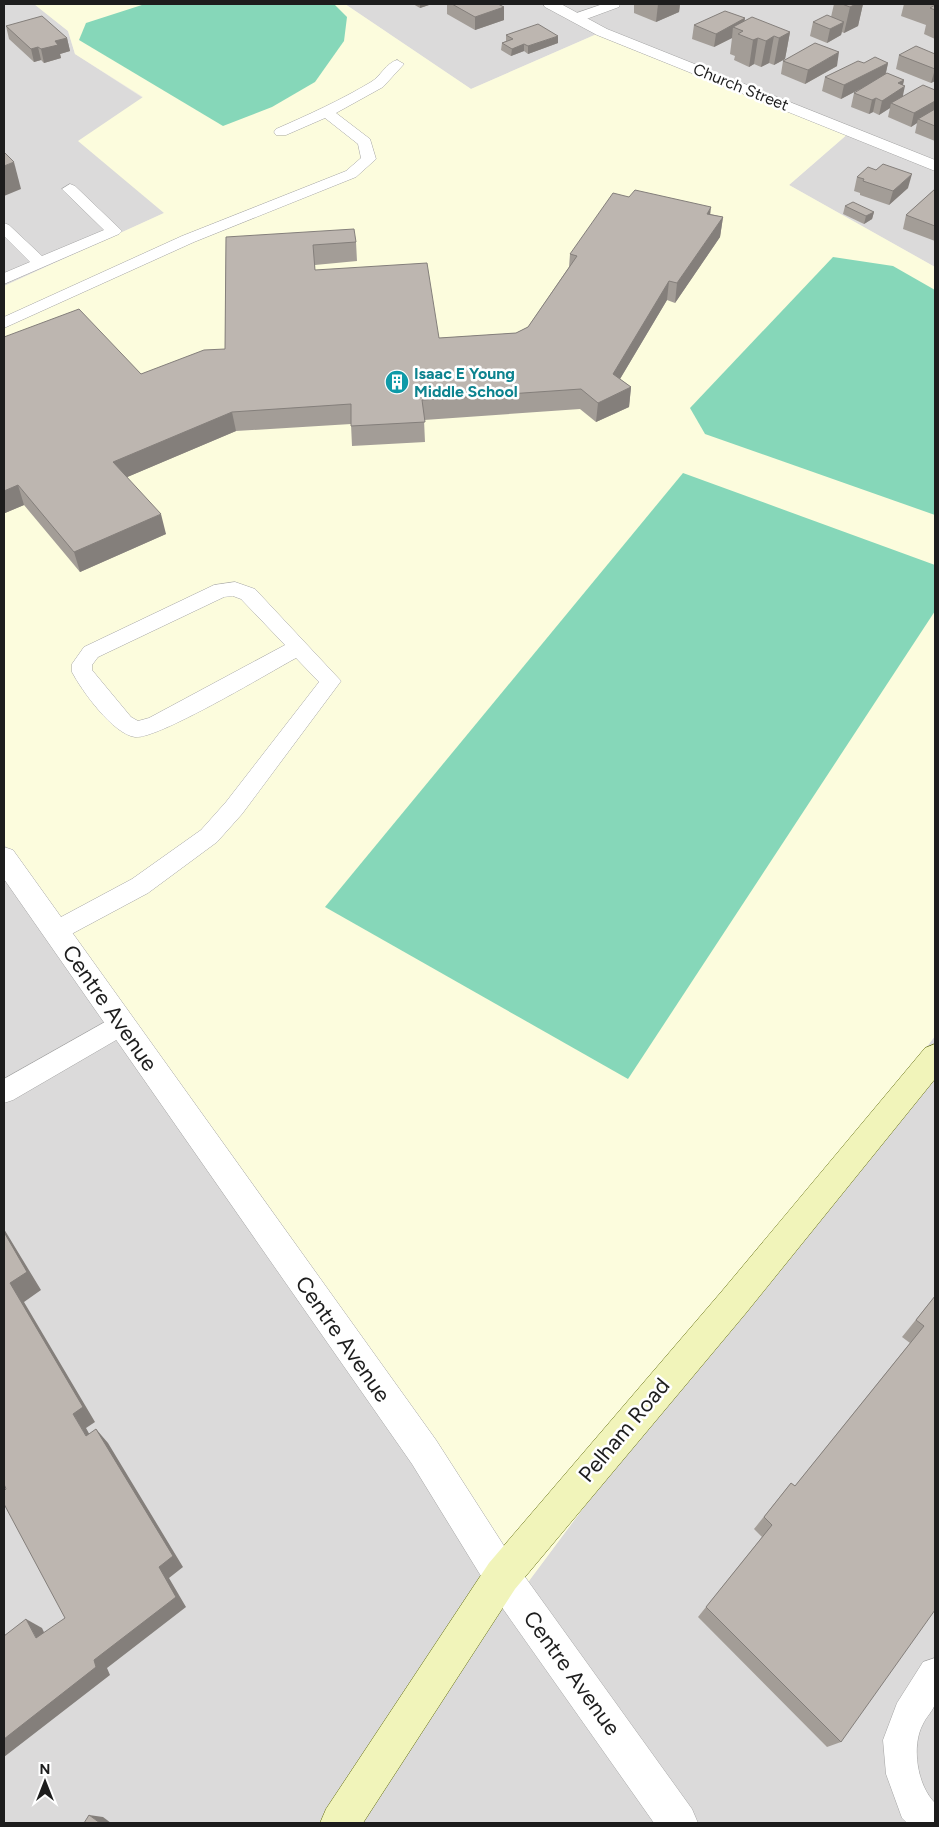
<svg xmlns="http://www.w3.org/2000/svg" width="939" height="1827" font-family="Figtree,sans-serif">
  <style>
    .residential { fill: #dbdada }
    .education { fill: #fcfcdd }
    .pitch { fill: #86d7b9 }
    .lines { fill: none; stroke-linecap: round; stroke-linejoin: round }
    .service-casing { stroke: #a4a4a4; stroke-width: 1 }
    .minor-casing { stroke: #a4a4a4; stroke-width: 1 }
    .tertiary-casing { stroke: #a4a4a4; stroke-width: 1 }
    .secondary-casing { stroke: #606b0c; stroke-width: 1 }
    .service { fill: #fff; fill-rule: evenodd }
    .minor { fill: #fff; fill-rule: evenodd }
    .tertiary { fill: #fff; fill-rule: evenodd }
    .secondary { fill: #f1f4ba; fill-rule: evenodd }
    .wall { fill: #a39d97 }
    .shaded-wall { fill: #847f7b }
    .building { fill: #bdb6b0; stroke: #847f7b }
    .labels { text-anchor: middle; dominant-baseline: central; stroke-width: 5; stroke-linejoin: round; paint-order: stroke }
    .far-street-label { font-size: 16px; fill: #1d1d1d; stroke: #fff }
    .far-culture-label { font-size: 16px; font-weight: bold; fill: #0d838f; stroke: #fff; text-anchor: start }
    .near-street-label { font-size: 22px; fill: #1d1d1d; stroke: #fff }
  </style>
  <rect width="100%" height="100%" fill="#edeae3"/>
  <g class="residential">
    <path d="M4,4H34L68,31L75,54L143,98L164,213L4,286Z"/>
    <path d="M345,4H935V267L789,185L850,132L606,30L471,89Z"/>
    <path d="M4,844L523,1589L935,1036V1823H4Z"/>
  </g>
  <path class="education" d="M34,4H345L471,89L606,30L850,132L789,185L935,267V1036L523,1589L4,844V286L164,213L78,141L143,97L75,54L68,31Z"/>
  <g class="pitch">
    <path d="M145,4H334L347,17L344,41L315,82L272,107L223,126L79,40L86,23Z"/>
    <path d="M833,257L893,266L935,290V515L705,434L690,408Z"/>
    <path d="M683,473L935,565V611L628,1079L325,907Z"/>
  </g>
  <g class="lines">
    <g class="service-casing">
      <g id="service">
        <path d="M603,4H620L619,7L581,21L576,22L570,18L571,15Z"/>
        <path d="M397,60L404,64L383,87L336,113L370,139L376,159L356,177L194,242L4,328V317L182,236L346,171L361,158L358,144L325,118L286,135H276L274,132L276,129C308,115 341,100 371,82C380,77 386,63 397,60Z"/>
        <path d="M70,184L75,186L122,231L119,234L4,284V273L30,262L4,236V223L9,225L42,256L104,230L65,192L62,189Z"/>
        <path d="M235,582L255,589L341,681L242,814L217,842L148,893L64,938L56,941L48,938L44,931L48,924L132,879L201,830L226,802L319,682L296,658C270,672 157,740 135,737C113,734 82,691 72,672V664L84,647L214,585ZM233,596L241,599L285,645L149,718L138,721L131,717L92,670V665L98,657L224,597Z"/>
        <path d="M121,1013L130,1016L134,1024L130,1032L13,1100L4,1103V1079Z"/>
        <path d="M935,1658C935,1670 938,1693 935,1704C933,1711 926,1717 923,1724C911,1746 917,1785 935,1803V1823H907L902,1818L886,1774L883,1740L897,1703L923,1662Z"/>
      </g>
    </g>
    <g class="minor-casing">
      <path id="minor" d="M502,1558L515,1563L692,1809L698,1823H654L489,1589L484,1576L489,1563Z"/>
    </g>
    <g class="tertiary-casing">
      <g id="tertiary">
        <path d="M543,4H561L607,29L935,160V171L597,35L545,7Z"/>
        <path d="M4,847L13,850L436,1440L515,1563L520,1576L515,1589L502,1594L489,1589L412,1464L4,879Z"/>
      </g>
    </g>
    <g class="secondary-casing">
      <path id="secondary" d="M935,1044V1079L746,1313L515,1589L363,1823H320L326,1809L489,1563L722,1291L925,1048Z"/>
    </g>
    <use href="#service" class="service"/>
    <use href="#minor" class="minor"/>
    <use href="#tertiary" class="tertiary"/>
    <use href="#secondary" class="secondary"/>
  </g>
  <g class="wall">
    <path d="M413,4H432L420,8Z"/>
    <path d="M447,4H498L504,7V20L475,30L447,14Z"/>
    <path d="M634,4H680L679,12L656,22L634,13Z"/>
    <path d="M834,4H863L858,26L844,33L842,32L841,35L827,43L810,36L813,22L831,17Z"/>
    <path d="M904,4H935V39L924,34L926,25L901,16Z"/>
    <path d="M745,18L744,22L790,32L785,59L774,65L769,63L761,67L754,64L749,67L734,60L735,56L730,54L732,38L714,47L692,39L694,25Z"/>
    <path d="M6,26L67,38L70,51L60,54L61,58L44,63L41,60L34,62L9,39Z"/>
    <path d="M506,35L558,43L528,54L524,51L511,56L501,50L502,43L506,41Z"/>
    <path d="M935,54V81L931,83L896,69L899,55Z"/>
    <path d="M783,61L837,66L805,84L781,74Z"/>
    <path d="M864,63H888L886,73L904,80L903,85V97L935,90V141L915,133L917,123L911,127L888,117L890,108L879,115L873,112L869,114L851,107L854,93L861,88L841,99L822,91L825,77Z"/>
    <path d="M857,177L908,188L889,205L860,195V193L854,191Z"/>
    <path d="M935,189V241L903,229L906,215Z"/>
    <path d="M845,206L874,212L872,219L864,224L843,214Z"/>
    <path d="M710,214L723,217L720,237L675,303L667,300L620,379L631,387L629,407L596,422L580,409L424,420L425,442L352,446L351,424L236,431L127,477L166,534L80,572L24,505L5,513L4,511V337L141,374L225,349L226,237L356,242L357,261L315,265V270L439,338L516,333L528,327L569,267L570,254Z"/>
    <path d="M935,1296L841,1742L827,1747L698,1617L762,1537L754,1529L791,1483L795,1486L910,1343L902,1337Z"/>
  </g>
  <g class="shaded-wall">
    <path d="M420,4H432L420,8Z"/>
    <path d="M658,4H680L679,12L656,22Z"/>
    <path d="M856,4H863L858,26L844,33L850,7Z"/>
    <path d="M504,7V20L475,30V17Z"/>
    <path d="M745,18L743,31L733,27L732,38L714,47L716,34Z"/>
    <path d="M844,22L841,35L827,43L830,29Z"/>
    <path d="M790,32L785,59L774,65L779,38Z"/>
    <path d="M558,36V43L528,54V46Z"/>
    <path d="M774,36L769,63L761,67L766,41Z"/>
    <path d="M67,38L70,51L60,54L61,58L44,63L41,49L55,41Z"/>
    <path d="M758,38L754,64L749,67L753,40Z"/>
    <path d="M524,44V51L511,56L512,49Z"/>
    <path d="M38,47L41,60L34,62L31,49Z"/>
    <path d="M839,52L837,66L805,84L808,70Z"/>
    <path d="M888,63L885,76L841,99L844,85Z"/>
    <path d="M935,69V81L931,83Z"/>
    <path d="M904,80L902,88L905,86L902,100L891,103L890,108L879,115L882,101L898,83Z"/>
    <path d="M876,98L873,112L869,114L872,100Z"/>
    <path d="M935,101V113L918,119L917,123L911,127L914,113Z"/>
    <path d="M14,162L21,189L4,196V166Z"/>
    <path d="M912,174L908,188L889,205L893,191Z"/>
    <path d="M711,207L709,226L707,214Z"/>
    <path d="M874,212L872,219L864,224L866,216Z"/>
    <path d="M723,217L720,237L675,303L677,283Z"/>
    <path d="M669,281L667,300L611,394L613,374Z"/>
    <path d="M631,387L629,407L596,422L598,403Z"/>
    <path d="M232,412L236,431L118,481L113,462Z"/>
    <path d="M18,485L24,505L5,513L4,508V491Z"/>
    <path d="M161,514L166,534L80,572L74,552Z"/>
    <path d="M4,1229L41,1290L24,1302L95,1422L86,1428L98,1450L86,1436L73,1414L10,1283Z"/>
    <path d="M96,1429L108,1443L183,1567L169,1578L186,1607L107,1668L110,1675L4,1757V1739L94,1660L159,1567Z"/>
    <path d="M26,1619L42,1628L51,1647L36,1638Z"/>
    <path d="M89,1815L103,1817L111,1823H100Z"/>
  </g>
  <g class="building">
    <path d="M452,4H498L504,7L475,17Z"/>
    <path d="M842,4H856L850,7Z"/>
    <path d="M935,5V10L930,8Z"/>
    <path d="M725,11L745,18L716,34L694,25Z"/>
    <path d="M827,15L844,22L830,29L813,22Z"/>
    <path d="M42,16L67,38L55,41L58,45L41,49L38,47L31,49L6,26Z"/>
    <path d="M752,17L790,32L779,38L774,36L766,41L758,38L753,40L738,34L743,31L733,27Z"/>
    <path d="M538,24L558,36L528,46L524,44L512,49L502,43L513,39L506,35Z"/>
    <path d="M815,43L839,52L808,70L783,61Z"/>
    <path d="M916,46L935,54V69L899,55Z"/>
    <path d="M875,57L888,63L844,85L825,77L858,61L864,63Z"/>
    <path d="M887,73L904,80L898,83L905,86L882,101L876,98L872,100L854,93Z"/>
    <path d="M923,85L935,90V101L914,113L891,103Z"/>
    <path d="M935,109V126L918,119Z"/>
    <path d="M4,152L14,162L4,166Z"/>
    <path d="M883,164L912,174L893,191L863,181L864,179L857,177L868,167L876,170Z"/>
    <path d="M935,189V226L906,215Z"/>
    <path d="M635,190L711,207L707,214L723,217L677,283L669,281L613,374L631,387L598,403L581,389L422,400L425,422L351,426V404L232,412L113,462L161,514L74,552L18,485L4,491V337L79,309L141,374L204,350L225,349L226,237L354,229L356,242L313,245L315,270L427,263L439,338L516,333L528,327L577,256L570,254L613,193L629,197Z"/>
    <path d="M853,202L874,212L866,216L845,206Z"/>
    <path d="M4,1232L27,1272L10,1283L83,1407L73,1414L86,1436L96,1429L173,1556L159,1567L176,1597L94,1660L96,1667L4,1739V1636L26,1619L36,1638L65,1618L4,1504V1491L6,1489L4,1484Z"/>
    <path d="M935,1296V1610L841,1742L706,1607L772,1525L764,1517L791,1483L795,1486L924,1326L916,1320Z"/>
    <path d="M89,1815L100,1823H84Z"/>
  </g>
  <defs>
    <g id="building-disc" transform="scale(1.25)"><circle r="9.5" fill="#0f9aa8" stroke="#fff"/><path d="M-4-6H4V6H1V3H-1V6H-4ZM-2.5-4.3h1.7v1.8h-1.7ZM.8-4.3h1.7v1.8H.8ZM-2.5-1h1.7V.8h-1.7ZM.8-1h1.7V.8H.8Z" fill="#fff"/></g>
  </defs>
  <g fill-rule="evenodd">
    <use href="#building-disc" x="397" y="382"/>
  </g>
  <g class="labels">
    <g class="far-street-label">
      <text transform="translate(741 87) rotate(22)">Church Street</text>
    </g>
    <g class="far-culture-label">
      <text x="414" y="373">Isaac E Young<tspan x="414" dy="18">Middle School</tspan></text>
    </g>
    <g class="near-street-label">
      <text transform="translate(110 1008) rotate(55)">Centre Avenue</text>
      <text transform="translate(343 1339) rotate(55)">Centre Avenue</text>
      <text transform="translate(624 1430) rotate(-50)">Pelham Road</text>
      <text transform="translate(572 1673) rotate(54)">Centre Avenue</text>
    </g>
  </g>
  <rect width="939" height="1827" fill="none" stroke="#1d1d1d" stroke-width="10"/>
  <g transform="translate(45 1782)" stroke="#ffffff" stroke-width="4" paint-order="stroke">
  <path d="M0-4L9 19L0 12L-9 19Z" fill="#1d1d1d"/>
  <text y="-8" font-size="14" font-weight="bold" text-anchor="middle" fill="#1d1d1d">N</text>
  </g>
</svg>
